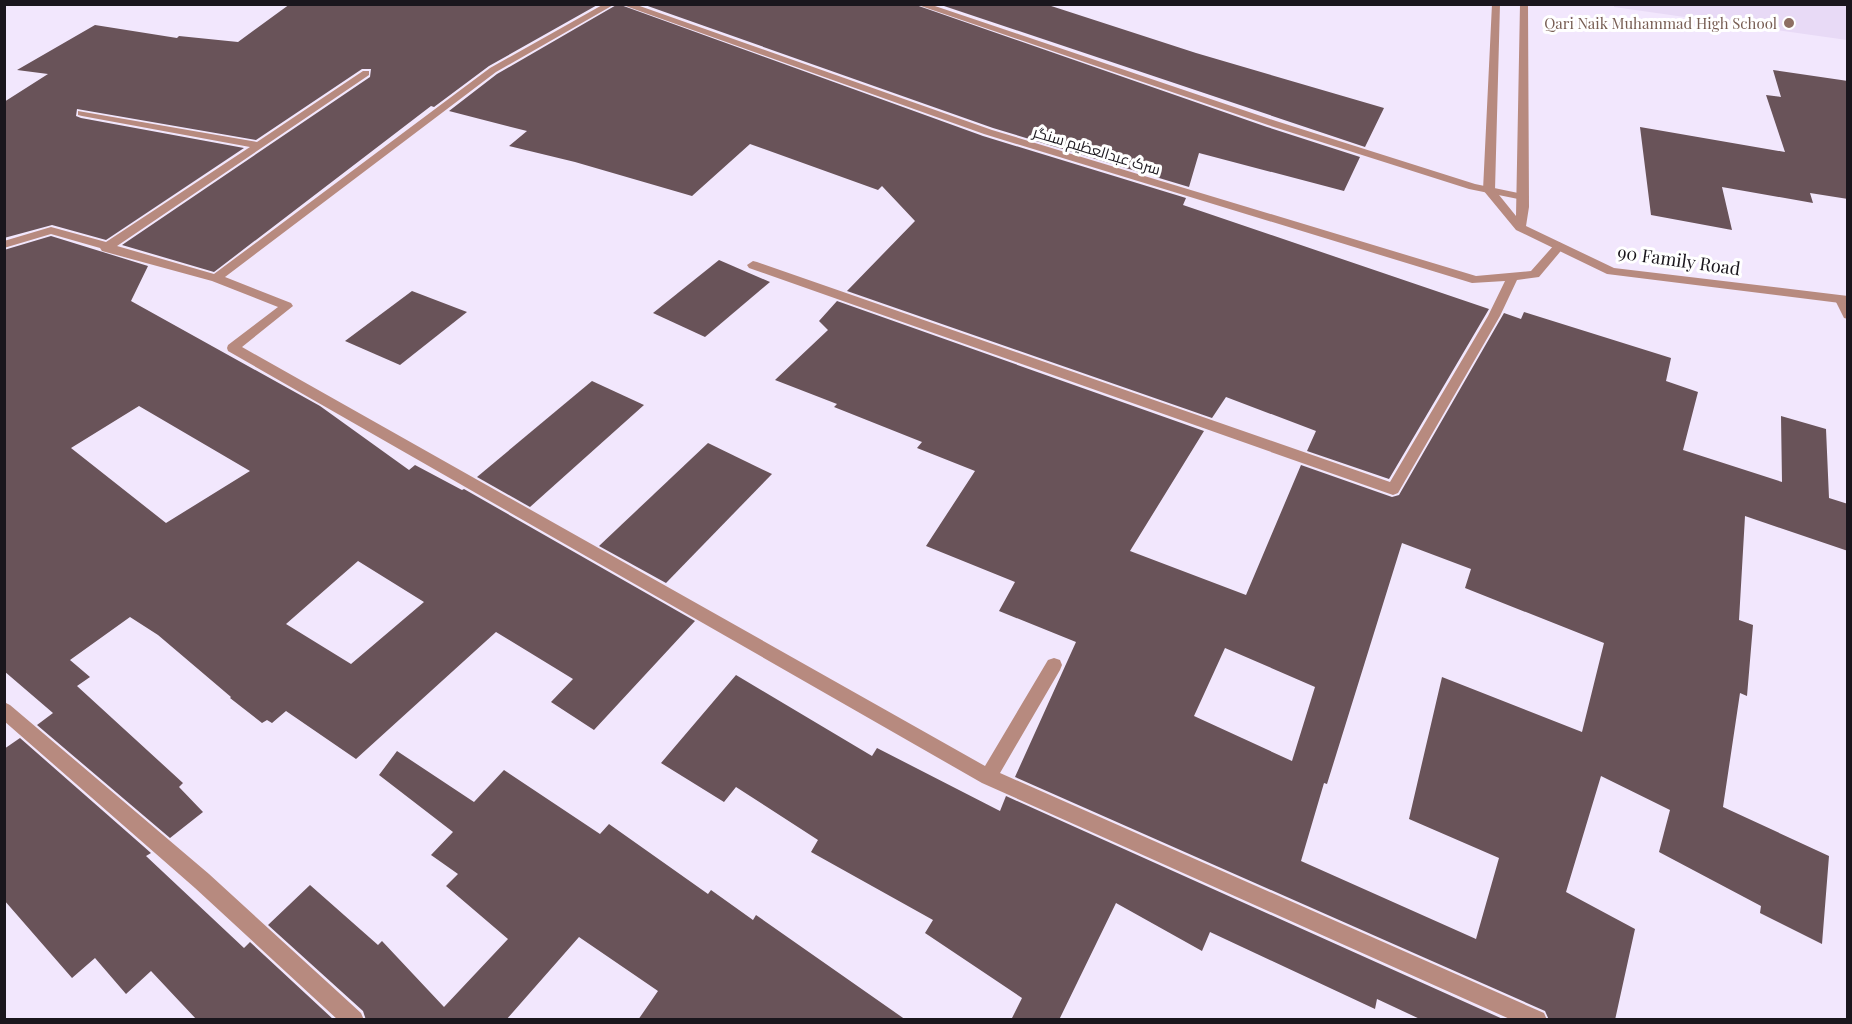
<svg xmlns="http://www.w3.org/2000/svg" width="1852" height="1024" font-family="'Playfair Display',Cairo,serif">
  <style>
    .built { fill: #e8daf6 }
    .building { fill: #695359; fill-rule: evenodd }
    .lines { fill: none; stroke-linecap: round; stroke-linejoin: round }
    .service { fill: #b78a7f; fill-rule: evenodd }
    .minor { fill: #b78a7f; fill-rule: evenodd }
    .tertiary { fill: #b78a7f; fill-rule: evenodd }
    .education-dot { fill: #8d6e63; stroke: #fff; stroke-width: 2 }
    .labels { text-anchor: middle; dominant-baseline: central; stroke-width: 6; stroke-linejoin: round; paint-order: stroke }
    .far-education-label { font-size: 15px; fill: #785e54; stroke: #fff; text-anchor: end }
    .far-street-label { font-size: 15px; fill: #1a161d; stroke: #fff }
    .street-label { font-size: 18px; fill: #1a161d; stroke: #fff }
  </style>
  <rect width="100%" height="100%" fill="#f2e7fd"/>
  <path class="built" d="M1614,5H1847V40L1614,7Z"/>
  <g class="building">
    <path d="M290,4H599L489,66L434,107L431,106L214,272L122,245L370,77L371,69H362L256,140L77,109L76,116L81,118L244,148L106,240L52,225L4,238V102L48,74L17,70L95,25L177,38L179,36L238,42Z"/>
    <path d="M618,4L983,136L1186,198L1183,205L1489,309L1389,479L1307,451L1316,431L1226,397L1212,418L847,291L915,221L882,186L878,190L750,144L692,196L575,162L509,146L527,131L449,111L497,74Z"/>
    <path d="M642,4H913L1267,127L1360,157L1344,191L1199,153L1189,187L993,128Z"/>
    <path d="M938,4H1045L1196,53L1384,108L1365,147Z"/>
    <path d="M1773,70L1848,81V199L1810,193L1813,203L1722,187L1732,230L1651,215L1640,127L1785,152L1766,95L1781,97Z"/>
    <path d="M51,236L148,266L131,301L320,406L409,470L415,465L462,490L464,489L695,621L594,730L551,702L573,679L496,632L356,759L286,711L272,723L267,720L262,723L230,698L231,697L158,635L130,617L70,660L90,677L77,686L183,783L179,787L203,812L170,838L37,725L53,713L4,671V250ZM139,406L250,471L166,523L71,448ZM358,561L424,602L351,664L286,624Z"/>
    <path d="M719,260L770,282L705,337L653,313Z"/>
    <path d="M412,291L467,312L400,365L345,341Z"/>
    <path d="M837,301L1204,431L1130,551L1246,595L1301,465L1392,497L1399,495L1504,313L1521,319L1524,312L1671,358L1666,381L1698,392L1683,450L1782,482L1781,416L1826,429L1829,498L1848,504V551L1745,516L1739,620L1753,625L1747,696L1740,693L1723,807L1829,856L1822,944L1760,913L1761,906L1659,852L1670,810L1601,776L1566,892L1635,929L1615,1020H1549L1545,1011L1015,777L1076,642L999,611L1015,582L926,546L975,471L917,448L922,442L834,407L837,404L775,380L828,330L819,321ZM1402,543L1471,569L1465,588L1604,643L1582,732L1442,677L1409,819L1499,858L1476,939L1301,861L1324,783L1327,784ZM1225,648L1315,687L1292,761L1194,716Z"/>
    <path d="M592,381L644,405L530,507L477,477Z"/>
    <path d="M708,443L772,474L666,583L599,546Z"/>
    <path d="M736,675L872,756L877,748L1000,811L1006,796L1505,1020H1422L1377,999L1375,1009L1210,932L1202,951L1116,903L1059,1020H1011L1022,998L925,933L933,920L811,852L818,840L736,787L724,802L661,763Z"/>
    <path d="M20,738L151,853L146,856L244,948L250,942L334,1020H197L151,971L126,994L95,958L72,978L4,900V749Z"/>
    <path d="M397,751L474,802L504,770L600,834L609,824L708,894L711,890L753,920L756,915L906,1020H638L658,991L579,937L506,1020H366L363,1011L268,925L310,885L378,945L382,941L444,1007L508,939L446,886L458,874L431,855L453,832L379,775Z"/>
  </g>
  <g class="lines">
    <g class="service">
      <path d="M604,4H615L496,72L225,277L291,303L293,306L242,347L985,766L1048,660L1054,658L1060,660L1062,665L1060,670L1000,773L1544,1013L1547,1020H1512L982,783L228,351L227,348L228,345L278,307L212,281L102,251L100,248L51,234L4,248V241L51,227L106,242L250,147L82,116L78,115V111L257,142L363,71H369V75L117,246L214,274L490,68Z"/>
      <path d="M620,4H634L992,130L1476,276L1531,271L1555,244L1559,242L1565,246L1539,277L1517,280L1500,316L1398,493L1393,495L749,268L747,265L753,261L757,262L1390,482L1488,316L1505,281L1472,283L984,134Z"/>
      <path d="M915,4H929L1276,121L1475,184L1523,194L1529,197L1523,200L1469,189L1268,125Z"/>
    </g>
    <g class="minor">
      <path d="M1841,296L1848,301V319L1844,318L1835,300Z"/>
      <path d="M4,702L10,705L209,874L361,1013L364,1020H338L195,888L4,721Z"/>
    </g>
    <path class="tertiary" d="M1492,4H1500L1495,190L1516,216L1520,4H1528L1529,207L1526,226L1614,268L1848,296V304L1607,274L1516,230L1483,190Z"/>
  </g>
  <circle class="education-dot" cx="1789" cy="23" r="6"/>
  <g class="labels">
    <g class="far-education-label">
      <text x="1777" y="23">Qari Naik Muhammad High School</text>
    </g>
    <g class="far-street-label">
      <text transform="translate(1097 150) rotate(17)">سرک عبدالعظیم سنگر</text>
    </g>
    <g class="street-label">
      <text transform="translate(1679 260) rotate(8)">90 Family Road</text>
    </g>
  </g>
  <rect width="1852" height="1024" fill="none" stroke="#1a161d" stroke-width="12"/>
</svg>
